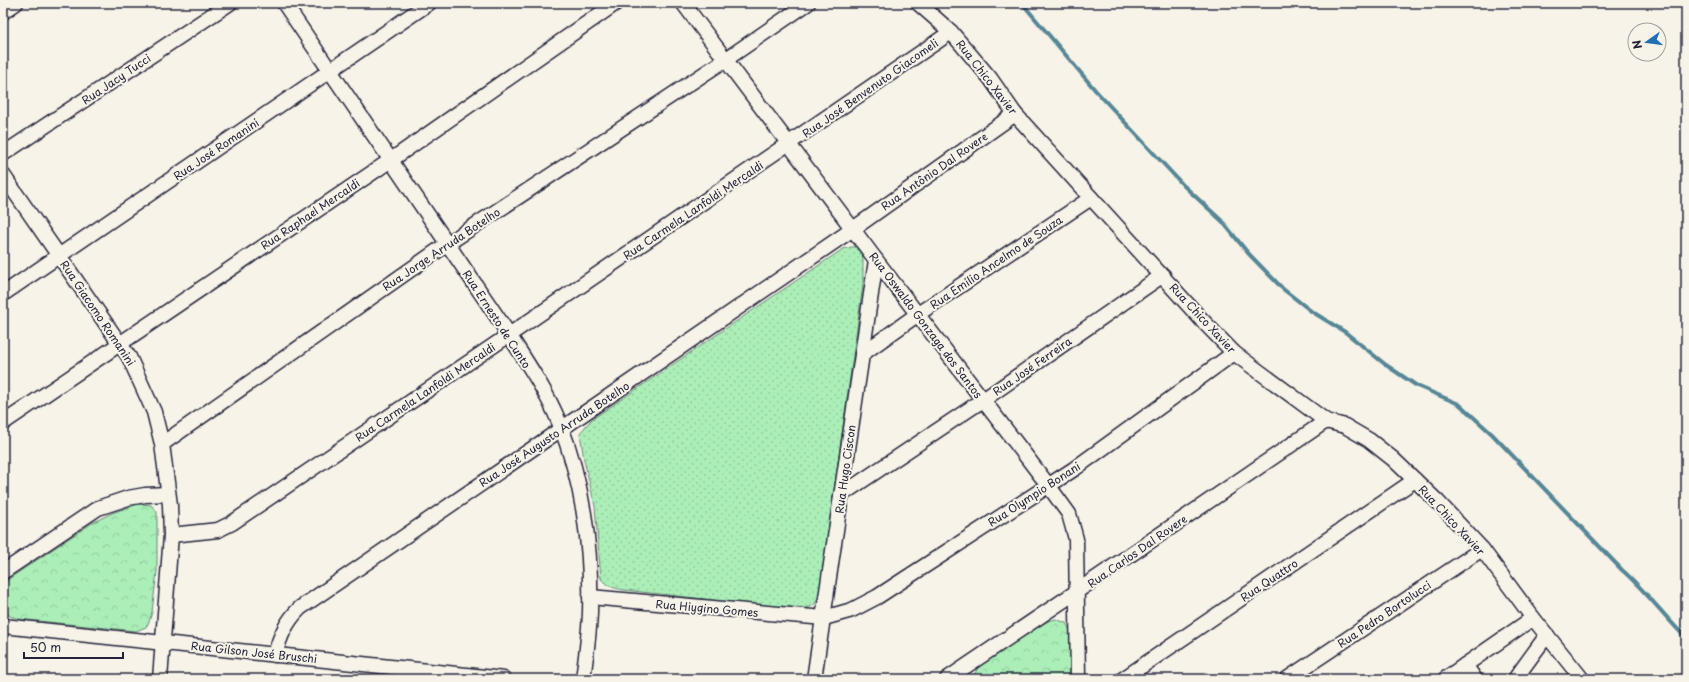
<svg xmlns="http://www.w3.org/2000/svg" width="1689" height="682" font-family="'Playpen Sans',sans-serif">
  <style>
    .grass { fill: url(#grass-dots); stroke: #66887a }
    .forest { fill: url(#forest-crowns); stroke: #66887a }
    .lines { fill: none; stroke-linecap: round; stroke-linejoin: round }
    .stream { stroke: #568696; stroke-width: 4 }
    .minor-casing { stroke: #22223b; stroke-width: 17 }
    .minor { stroke: #f7f3e8; stroke-width: 14 }
    .labels { text-anchor: middle; dominant-baseline: central; stroke-width: 4; stroke-linejoin: round; paint-order: stroke }
    .street-label { font-size: 11px; fill: #22223b; stroke: #f7f3e8 }
  </style>
  <defs>
    <pattern id="grass-dots" width="8" height="8" patternUnits="userSpaceOnUse"><rect width="8" height="8" fill="#abeeb8"/><path d="M2 2h.1M6 6h.1" fill="none" stroke="#93cc9f" stroke-width="1.8" stroke-linecap="round"/></pattern>
    <pattern id="forest-crowns" width="20" height="18" patternUnits="userSpaceOnUse"><rect width="20" height="18" fill="#abeeb8"/><path d="M2 6a3 3 0 1 1 6 0M12 15a3 3 0 1 1 6 0" fill="none" stroke="#93cc9f"/></pattern>
  </defs>
  <rect width="100%" height="100%" fill="#f7f3e8"/>
  <filter id="ink" filterUnits="userSpaceOnUse"><feTurbulence type="fractalNoise" baseFrequency=".025" numOctaves="2"/><feDisplacementMap in="SourceGraphic" scale="8" xChannelSelector="R" yChannelSelector="G"/><feConvolveMatrix kernelMatrix="1 2 1 2 8 2 1 2 1" color-interpolation-filters="sRGB"/></filter>
  <g filter="url(#ink)">
    <path class="grass" d="M851,247H857L862,253L863,261V285L819,597L814,605L803,610L624,590C614,588 608,587 601,579L595,506L584,460L580,433L591,420L843,249Z"/>
    <g class="forest">
      <path d="M138,504L151,505L157,512V571L152,612L149,622L146,627L136,631L19,619C16,618 12,617 10,616C0,609 1,589 7,580L92,523L112,513Z"/>
      <path d="M1056,619L1066,623L1071,632L1070,679H973L977,669L986,659L1048,621Z"/>
    </g>
    <g class="lines">
      <path class="stream" d="M1022,3L1096,91L1184,186L1222,221L1248,253L1283,289L1311,311L1345,332L1386,365L1417,386L1459,404L1492,434L1622,570C1645,590 1664,616 1686,638"/>
      <g class="minor-casing">
        <g id="minor">
          <path d="M284,3L506,330C525,360 546,390 559,422C583,481 592,549 590,613C589,635 586,657 583,679"/>
          <path d="M683,3L876,260L1048,485L1069,514L1076,539L1078,679"/>
          <path d="M918,3L951,32L990,78L1015,114L1201,319L1234,353L1326,421L1345,426L1369,440L1393,459L1438,502L1482,549L1533,618L1582,679"/>
          <path d="M3,12L16,3"/>
          <path d="M3,154L230,3"/>
          <path d="M3,175L129,357L154,412L162,444L170,505L171,535L160,679"/>
          <path d="M3,294L429,3"/>
          <path d="M862,354L918,314L1091,198"/>
          <path d="M3,423L391,160L616,3"/>
          <path d="M162,444L447,244L725,60L808,3"/>
          <path d="M841,495L983,400L1163,275"/>
          <path d="M171,535L218,530L232,523L509,335L951,32"/>
          <path d="M3,572L98,508L128,498L145,495L168,494"/>
          <path d="M590,597L824,618L852,610L877,597L1074,469L1234,353"/>
          <path d="M3,626L504,679"/>
          <path d="M275,655C280,636 286,622 300,608L853,229L1015,114"/>
          <path d="M1465,665L1475,679"/>
          <path d="M814,679L876,260"/>
          <path d="M947,679L1076,592L1326,421"/>
          <path d="M1123,679L1415,480"/>
          <path d="M1287,679L1482,549"/>
          <path d="M1445,679L1533,618"/>
          <path d="M1515,679L1547,635"/>
        </g>
      </g>
      <use href="#minor" class="minor"/>
    </g>
  </g>
  <g class="labels">
    <g class="street-label">
      <text transform="translate(987 77) rotate(52)">Rua Chico Xavier</text>
      <text transform="translate(116 79) rotate(-34)">Rua Jacy Tucci</text>
      <text transform="translate(870 88) rotate(-35)">Rua José Benvenuto Giacomeli</text>
      <text transform="translate(216 149) rotate(-34)">Rua José Romanini</text>
      <text transform="translate(934 171) rotate(-35)">Rua Antônio Dal Rovere</text>
      <text transform="translate(693 210) rotate(-34)">Rua Carmela Lanfoldi Mercaldi</text>
      <text transform="translate(310 214) rotate(-34)">Rua Raphael Mercaldi</text>
      <text transform="translate(441 249) rotate(-34)">Rua Jorge Arruda Botelho</text>
      <text transform="translate(996 262) rotate(-34)">Rua Emílio Ancelmo de Souza</text>
      <text transform="translate(98 313) rotate(56)">Rua Giacomo Romanini</text>
      <text transform="translate(1203 318) rotate(47)">Rua Chico Xavier</text>
      <text transform="translate(497 319) rotate(57)">Rua Ernesto de Cunto</text>
      <text transform="translate(926 325) rotate(53)">Rua Oswaldo Gonzaga dos Santos</text>
      <text transform="translate(1032 366) rotate(-35)">Rua José Ferreira</text>
      <text transform="translate(425 392) rotate(-34)">Rua Carmela Lanfoldi Mercaldi</text>
      <text transform="translate(554 434) rotate(-34)">Rua José Augusto Arruda Botelho</text>
      <text transform="translate(845 469) rotate(-82)">Rua Hugo Ciscon</text>
      <text transform="translate(1034 494) rotate(-33)">Rua Olympio Bonani</text>
      <text transform="translate(1452 520) rotate(47)">Rua Chico Xavier</text>
      <text transform="translate(1137 551) rotate(-35)">Rua Carlos Dal Rovere</text>
      <text transform="translate(1269 580) rotate(-34)">Rua Quattro</text>
      <text transform="translate(707 608) rotate(5)">Rua Hiygino Gomes</text>
      <text transform="translate(1384 614) rotate(-34)">Rua Pedro Bortolucci</text>
      <text transform="translate(254 652) rotate(6)">Rua Gilson José Bruschi</text>
    </g>
  </g>
  <rect width="1689" height="682" fill="none" stroke="#f7f3e8" stroke-width="16"/>
  <rect x="8" y="8" width="1673" height="666" fill="none" stroke="#22223b" stroke-width="1.5" filter="url(#ink)"/>
  <g transform="translate(1647 42) rotate(256)"><circle r="19" fill="#f7f3e8" stroke="#a29fa3"/>
  <path d="M0-3L7 15L0 10L-7 15Z" fill="#1f6fb2"/>
  <text y="-6" font-size="11" font-weight="bold" text-anchor="middle" fill="#22223b">N</text>
  </g>
  <path d="M24 652v6h99v-6" fill="none" stroke="#22223b" stroke-width="2"/>
  <text x="30" y="652" font-size="12" fill="#22223b" stroke="#f7f3e8" stroke-width="3" paint-order="stroke">50 m</text>
</svg>
